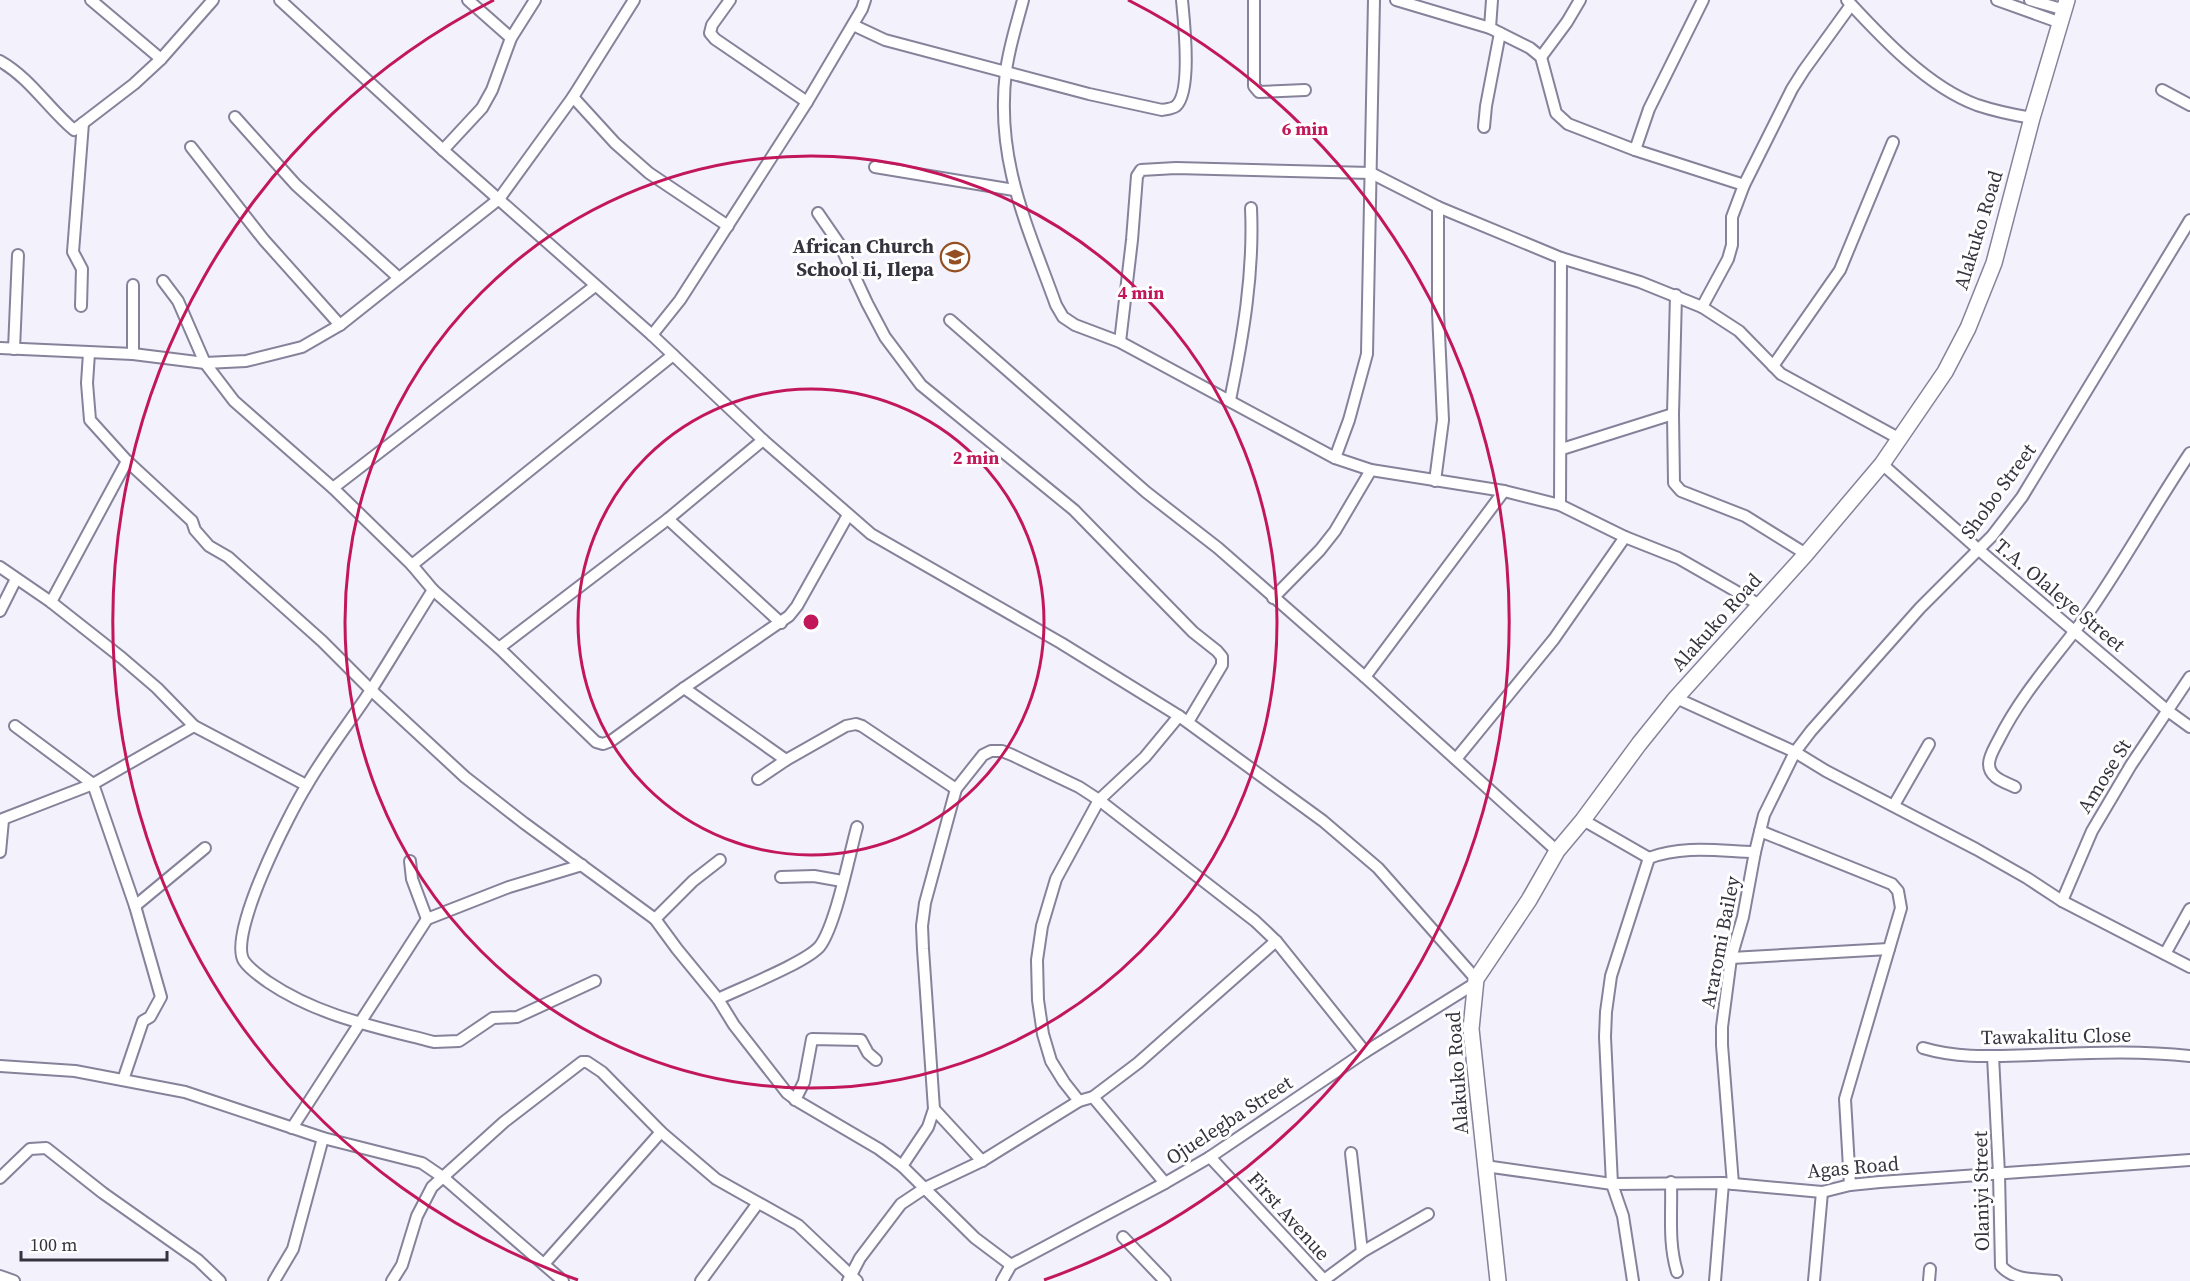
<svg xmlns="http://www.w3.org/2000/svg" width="2190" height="1281" font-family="'Source Serif 4',serif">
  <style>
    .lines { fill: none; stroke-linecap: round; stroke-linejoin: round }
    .street-casing { stroke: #85829a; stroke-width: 14 }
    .secondary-casing { stroke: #85829a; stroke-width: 18 }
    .street { stroke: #fff; stroke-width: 10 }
    .secondary { stroke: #fff; stroke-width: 15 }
    .ring { fill: none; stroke: #c2185b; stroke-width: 3 }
    .labels { text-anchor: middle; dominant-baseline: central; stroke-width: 6; stroke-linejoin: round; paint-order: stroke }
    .street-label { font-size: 20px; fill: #35343e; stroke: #fff }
    .poi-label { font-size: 20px; font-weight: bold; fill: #35343e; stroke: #fff; text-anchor: end }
    .centre { fill: #c2185b; stroke: #fff; stroke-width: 3 }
    .ring-label { font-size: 18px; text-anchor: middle; font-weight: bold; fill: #c2185b; stroke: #fff; stroke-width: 6; stroke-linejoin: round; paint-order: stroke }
  </style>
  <rect width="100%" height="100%" fill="#f2f1fc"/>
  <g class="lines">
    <g class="street-casing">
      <g id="street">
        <path d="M91,0L161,59"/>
        <path d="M280,0L443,150L652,335L763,440L871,534L1061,643L1179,716L1323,821L1378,868L1476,979"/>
        <path d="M468,0L511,38"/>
        <path d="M730,0L712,25L710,33L715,39L807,102"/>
        <path d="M1023,0C1017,23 1009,47 1006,71C995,159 1027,225 1056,305L1063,317L1075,325L1120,342L1335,458L1371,470L1504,491L1560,505L1625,537L1678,558L1760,605"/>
        <path d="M1254,0V86L1259,92L1305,90"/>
        <path d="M1396,0L1490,28L1530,48L1541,57L1556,113L1568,124L1635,150L1744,185"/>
        <path d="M1847,0C1882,38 1928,87 1977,105C1995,111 2014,115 2032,118"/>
        <path d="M1997,0L2061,23"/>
        <path d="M2030,0L2065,10"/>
        <path d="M853,25L885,40L1089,94L1162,110C1167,109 1172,109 1176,106C1192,92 1184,21 1182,0"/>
        <path d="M1490,28L1492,0"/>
        <path d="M1541,57L1567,22L1580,0"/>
        <path d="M0,61C30,78 48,108 74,130L134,84L161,59L213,0"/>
        <path d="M2162,90L2190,105"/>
        <path d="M573,97L615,143L649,173L728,226"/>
        <path d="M235,117L296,185L399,278"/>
        <path d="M1484,127L1486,106L1500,33"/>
        <path d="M191,147L264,240L340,325"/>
        <path d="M443,150L482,108L492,90L511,38L535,0"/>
        <path d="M1635,150L1649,109L1703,0"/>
        <path d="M875,167L1014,190"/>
        <path d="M818,213L840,245L867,303L885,337L921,385L1074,510L1193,632L1217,651L1222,657V665L1188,722"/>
        <path d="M163,281L178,301L205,363L234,401L333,488L412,565L433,590L499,648L596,742L603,744L611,741L684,688L789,616L797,606L848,515"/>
        <path d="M133,285V354"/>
        <path d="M1676,295L1673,414L1674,483L1681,491L1745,516L1806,554"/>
        <path d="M81,306L82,269L73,252L83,123"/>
        <path d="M1702,307L1728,259L1732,245V217L1744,185L1792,89L1804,70L1851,5"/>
        <path d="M950,320L1146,492L1218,548L1365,677L1557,851"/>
        <path d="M652,335L680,300L807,102L862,9L865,0"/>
        <path d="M1120,342L1132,240L1137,176L1141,170L1176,168L1371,173L1438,207L1561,258L1640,282L1702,307L1739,331L1781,374L1900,439"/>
        <path d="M0,348L133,354L205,363L246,361L302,347L340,325L499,199L573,97L634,0"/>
        <path d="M14,349L18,255"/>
        <path d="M89,353L87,383L90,420L127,461L192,521L195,530L209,546L228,557L322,641L371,690L465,777L524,823L655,919L677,949L718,999L734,1025L787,1093L799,1102L879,1149L902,1166L975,1238L1011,1265"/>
        <path d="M1773,366L1840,270L1893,142"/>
        <path d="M1230,400C1243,337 1254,273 1251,208"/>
        <path d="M1562,449L1673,414"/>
        <path d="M1335,458L1349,420L1367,354L1374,0"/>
        <path d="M1882,464L1979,550L2168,711L2190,727"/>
        <path d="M1435,481L1443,420L1438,312V207"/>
        <path d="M333,488L595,286"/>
        <path d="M1560,505L1561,258"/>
        <path d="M668,519L781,623"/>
        <path d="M412,565L673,355"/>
        <path d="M0,567L51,602L122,658L157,688L194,726L306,785"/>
        <path d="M433,590C412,623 392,657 371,690C350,722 326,752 307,785C290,812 227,935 244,961C250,970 260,976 268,982C318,1016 376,1027 434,1042L459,1041L493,1018L517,1017L595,981"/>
        <path d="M1273,598L1320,550L1335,531L1371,470"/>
        <path d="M51,602L127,461"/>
        <path d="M0,611L16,579"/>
        <path d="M499,648L668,519L763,440"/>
        <path d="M1365,677L1504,491"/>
        <path d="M684,688L786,760"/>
        <path d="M1676,698L1795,752L1826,771L1976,849L2027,878L2062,901L2190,967"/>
        <path d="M15,726L93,784L135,906L161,997L150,1017L143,1021L123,1080"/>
        <path d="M1456,759L1554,639L1625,537"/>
        <path d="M758,779L786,760L846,726L856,724L862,726L956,789"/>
        <path d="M2015,787C2005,782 1989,778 1989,764C1989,756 1995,747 1999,739C2023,691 2058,655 2089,612C2125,560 2155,505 2190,453"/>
        <path d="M1894,805L1929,744"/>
        <path d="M0,820L93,784L194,726"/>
        <path d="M1583,820L1649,858"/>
        <path d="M1760,831L1892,884L1898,891L1901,908L1845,1099L1850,1185"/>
        <path d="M0,852L3,820"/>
        <path d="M410,861L412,879L427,919"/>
        <path d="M781,877L814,876L842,881"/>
        <path d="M2062,901L2092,831L2131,765L2190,677"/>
        <path d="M135,906L205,848"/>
        <path d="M655,919L693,881L720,860"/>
        <path d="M2165,954L2190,909"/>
        <path d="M1731,958L1889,949"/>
        <path d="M718,999C741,988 807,962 820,946C836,924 849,856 857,827"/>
        <path d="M1923,1048C1960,1059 1995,1056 2033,1055C2086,1053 2137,1050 2190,1056"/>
        <path d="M1993,1056L1999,1174L2001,1266C2014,1281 2036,1279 2056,1281"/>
        <path d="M0,1066L75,1071L185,1092L323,1138L422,1163L444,1178L563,1281"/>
        <path d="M1093,1097L1165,1183"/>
        <path d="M795,1100L804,1082L812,1039L861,1040L868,1053L876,1060"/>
        <path d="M1079,1101L1064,1082L1051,1061L1043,1034L1038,1000L1037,960L1042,926L1056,879L1099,800L1145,757L1179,716"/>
        <path d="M934,1109L982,1161"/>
        <path d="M292,1128L427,919L509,887L582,865"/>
        <path d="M1351,1153L1362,1252"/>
        <path d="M1210,1157L1325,1281"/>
        <path d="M902,1166L928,1127L934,1109L923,949L922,926L925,903L956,789L983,755L991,751H1002L1012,755L1079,787L1099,800L1255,921L1276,941L1365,1052"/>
        <path d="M1485,1166L1612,1184L1723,1183L1822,1192L1850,1185L1880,1182L2190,1160"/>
        <path d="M0,1178L30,1149L46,1148L103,1193L198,1260L220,1281"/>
        <path d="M1671,1182C1672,1214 1668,1242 1677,1272"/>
        <path d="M1733,1184L1722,1045V1027L1731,958L1743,917L1755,852L1764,815L1795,752L1811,731L1920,608L1992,536L2022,497L2190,220"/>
        <path d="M1123,1237L1165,1281"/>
        <path d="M544,1264L661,1132"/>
        <path d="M0,1276L14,1281"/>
        <path d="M1324,1280L1362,1252L1428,1214"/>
        <path d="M274,1281L293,1249L323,1138"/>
        <path d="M392,1281L402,1265L417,1216L432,1187L504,1122L582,1062H587L602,1072L661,1132L716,1179L798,1225L857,1281"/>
        <path d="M701,1281L758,1203"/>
        <path d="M848,1281L860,1258L901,1204L925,1188L982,1161L1079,1101L1093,1097L1138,1063L1276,941"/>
        <path d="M1002,1281L1011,1265L1165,1183L1210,1157L1365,1052L1474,984"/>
        <path d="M1633,1281L1623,1216L1612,1184L1605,1037L1606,1012L1611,976L1649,858C1683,845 1719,851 1755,852"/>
        <path d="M1715,1281L1723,1183"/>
        <path d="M1814,1281L1822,1192"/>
        <path d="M1929,1281L1930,1269"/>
      </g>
    </g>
    <g class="secondary-casing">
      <path id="secondary" d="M1498,1281L1471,1029L1476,979L1529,900L1557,851L1583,820L1639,744L1676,698L1806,554L1882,464L1945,372L1968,328L1994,263L2032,118L2067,0"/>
    </g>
    <use href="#street" class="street"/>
    <use href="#secondary" class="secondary"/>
  </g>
  <g class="ring">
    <circle cx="811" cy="622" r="233"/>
    <circle cx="811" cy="622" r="466"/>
    <path d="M578 1280A698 698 0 0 1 494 0M1128 0A698 698 0 0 1 1044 1280"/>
  </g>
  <defs>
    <g id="school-ring" transform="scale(1.5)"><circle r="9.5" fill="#fff" stroke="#945022" stroke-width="1.5"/><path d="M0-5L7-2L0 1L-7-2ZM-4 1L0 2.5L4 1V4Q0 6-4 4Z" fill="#945022"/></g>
  </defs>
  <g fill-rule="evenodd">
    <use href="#school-ring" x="955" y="257"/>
  </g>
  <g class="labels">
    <g class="street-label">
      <text transform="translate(1978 230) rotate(-73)">Alakuko Road</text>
      <text transform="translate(1998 491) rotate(-54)">Shobo Street</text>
      <text transform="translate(2060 595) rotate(40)">T.A. Olaleye Street</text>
      <text transform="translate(1716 622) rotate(-48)">Alakuko Road</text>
      <text transform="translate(2104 776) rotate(-58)">Amose St</text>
      <text transform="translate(1720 942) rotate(-79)">Araromi Bailey</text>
      <text transform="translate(2056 1036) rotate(-1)">Tawakalitu Close</text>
      <text transform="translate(1457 1073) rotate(-94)">Alakuko Road</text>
      <text transform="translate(1229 1120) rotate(-33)">Ojuelegba Street</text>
      <text transform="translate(1853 1167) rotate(-5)">Agas Road</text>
      <text transform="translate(1981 1191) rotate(-91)">Olaniyi Street</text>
      <text transform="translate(1289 1216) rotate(48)">First Avenue</text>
    </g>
    <g class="poi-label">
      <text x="934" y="246">African Church<tspan x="934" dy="23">School Ii, Ilepa</tspan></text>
    </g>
  </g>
  <circle cx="811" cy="622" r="9" class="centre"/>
  <g class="ring-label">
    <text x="1305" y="135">6 min</text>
    <text x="1141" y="299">4 min</text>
    <text x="976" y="464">2 min</text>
  </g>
  <path d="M21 1251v9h146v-9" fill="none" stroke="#35343e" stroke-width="3"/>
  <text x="30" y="1251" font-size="18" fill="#35343e" stroke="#ffffff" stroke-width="4.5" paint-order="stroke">100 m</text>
</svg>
